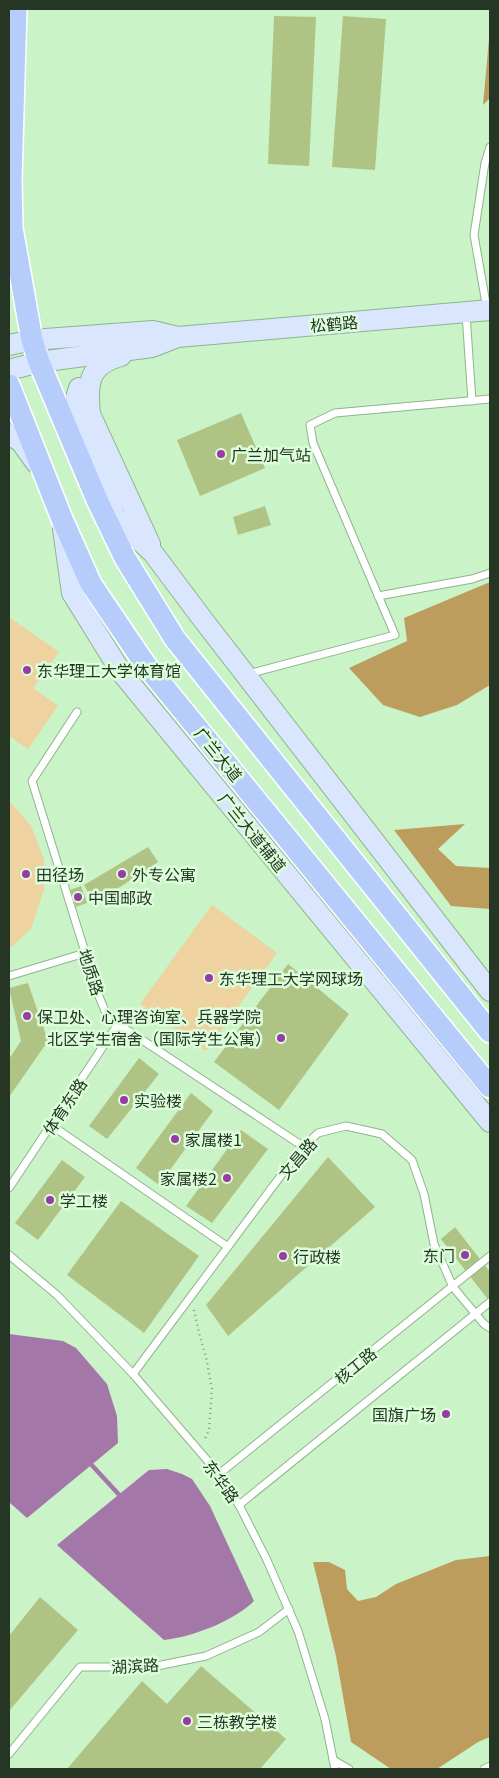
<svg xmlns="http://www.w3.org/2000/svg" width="499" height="1778" font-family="Georgia,'Noto Sans SC',serif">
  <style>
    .green { fill: #eed29f }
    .forest { fill: #bd9d5e }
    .water { fill: #a477a9 }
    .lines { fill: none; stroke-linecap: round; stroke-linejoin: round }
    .stream { stroke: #a477a9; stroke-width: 4.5 }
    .building { fill: #afc484 }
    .lane-casing { stroke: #8eb58c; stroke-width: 9 }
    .secondary-casing { stroke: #8eb58c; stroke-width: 22 }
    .primary-casing { stroke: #fff; stroke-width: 24 }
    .path { stroke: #82a07f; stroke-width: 2.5; stroke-dasharray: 1 4; stroke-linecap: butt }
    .lane { stroke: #fff; stroke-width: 7 }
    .secondary { stroke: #dae6fd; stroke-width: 20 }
    .primary { stroke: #b6cdfb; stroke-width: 21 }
    .poi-dot { fill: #983ba4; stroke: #ddfedb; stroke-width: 2 }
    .labels { text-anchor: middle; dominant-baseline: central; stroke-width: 5; stroke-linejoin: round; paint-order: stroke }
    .street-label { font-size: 16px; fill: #263625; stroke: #ddfedb }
    .poi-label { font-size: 16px; fill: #263625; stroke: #ddfedb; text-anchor: start }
  </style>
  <rect width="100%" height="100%" fill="#caf3c7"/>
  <g class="green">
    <path d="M9,617L59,652L33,688L58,706L28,749L9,736Z"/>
    <path d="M9,801L31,826L44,859V889L31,929L9,949Z"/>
    <path d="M212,905L277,953L206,1051L140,1004Z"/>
  </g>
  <g class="forest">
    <path d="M490,28V98L483,105Z"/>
    <path d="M490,582V685L457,705L420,717L383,705L349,668L407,641L404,618Z"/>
    <path d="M465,824L438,849L456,866L490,868V909L451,906L394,830Z"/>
    <path d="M490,1556V1737L478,1742L437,1769H391L351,1742L336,1656L313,1562H329L345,1570L347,1589L358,1601L376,1597L396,1584L456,1560Z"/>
  </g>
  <g class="water">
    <path d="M9,1334L63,1341L76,1348L107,1384L117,1416L118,1443L27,1518L9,1502Z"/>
    <path d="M167,1469L182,1474L192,1479L210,1506L254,1601C234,1621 192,1637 164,1640L57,1545L149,1470Z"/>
  </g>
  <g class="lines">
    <path class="stream" d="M88,1461L123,1499"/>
  </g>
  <g class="building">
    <path d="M274,16L316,17L309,166L268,164Z"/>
    <path d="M343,16L386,19L375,170L332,167Z"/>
    <path d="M241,413L265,468L200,496L177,440Z"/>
    <path d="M265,506L271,525L238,535L233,517Z"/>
    <path d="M148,847L158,862L94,904L84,885Z"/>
    <path d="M81,886L87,903L76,907L70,890Z"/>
    <path d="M288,964L349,1014L279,1110L214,1062Z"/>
    <path d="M28,983L48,1041L9,1097V1059L21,1041L9,988Z"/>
    <path d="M139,1058L159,1074L107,1139L89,1126Z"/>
    <path d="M191,1093L213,1111L159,1185L136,1168Z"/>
    <path d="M241,1130L268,1149L212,1223L186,1206Z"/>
    <path d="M328,1157L375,1207L228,1336L206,1305Z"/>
    <path d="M62,1160L85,1177L38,1240L15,1223Z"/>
    <path d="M121,1201L199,1256L144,1333L67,1275Z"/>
    <path d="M455,1227L490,1272V1302L441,1239Z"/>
    <path d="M40,1597L78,1630L9,1711V1636Z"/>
    <path d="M201,1666L286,1739L260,1769H67L142,1681L167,1704Z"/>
  </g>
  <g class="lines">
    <g class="lane-casing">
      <g id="lane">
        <path d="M487,309L474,235L485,163L490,147"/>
        <path d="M466,314L472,401"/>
        <path d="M378,596L472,579L490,573"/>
        <path d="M248,674L395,635L313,443L310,425L335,413L490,399"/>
        <path d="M77,712L32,781L98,994L105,1011L118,1024L304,1147"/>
        <path d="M9,976L85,953"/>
        <path d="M51,1125L228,1247"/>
        <path d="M9,1188L118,1024"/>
        <path d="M9,1255L57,1295L133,1374L219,1474L239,1505L266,1558L298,1631L325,1719L335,1769"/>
        <path d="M133,1374L300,1150L318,1133L346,1126L382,1134L412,1160L424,1194L434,1244L453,1287L484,1324L490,1328"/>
        <path d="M219,1474L490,1256"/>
        <path d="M239,1505L490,1302"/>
        <path d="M9,1754L80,1667H152L206,1656L259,1632L289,1609"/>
        <path d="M333,1760L349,1769"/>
        <path d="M484,1769L490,1766"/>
      </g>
    </g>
    <g class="secondary-casing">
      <g id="secondary">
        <path d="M9,345L32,340L153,331L178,337"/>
        <path d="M121,356C88,365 87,383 90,414L150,544"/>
        <path d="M9,370L39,362L152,347L178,337L490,310"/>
        <path d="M79,388L76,398L75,419L113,511"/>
        <path d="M9,434L21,442L36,463"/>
        <path d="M98,501L153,553L204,621L490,991"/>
        <path d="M63,529L72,593L121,672L490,1122"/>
      </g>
    </g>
    <g class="primary-casing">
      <g id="primary">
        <path d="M16,9L11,180L12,228L32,340L39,362L97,500L125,558L175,639L490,1032"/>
        <path d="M9,385L62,519L91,584L145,664L490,1087"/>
      </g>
    </g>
    <path class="path" d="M194,1310L199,1333L206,1357L212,1389L209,1430L204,1441"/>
    <use href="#lane" class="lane"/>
    <use href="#secondary" class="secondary"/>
    <use href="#primary" class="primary"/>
  </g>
  <g class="poi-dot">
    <circle cx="221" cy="454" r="5"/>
    <circle cx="27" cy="670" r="5"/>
    <circle cx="26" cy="874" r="5"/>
    <circle cx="122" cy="874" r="5"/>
    <circle cx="78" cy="897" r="5"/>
    <circle cx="209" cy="978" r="5"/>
    <circle cx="27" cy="1016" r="5"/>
    <circle cx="281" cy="1038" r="5"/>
    <circle cx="124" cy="1100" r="5"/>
    <circle cx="175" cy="1139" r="5"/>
    <circle cx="227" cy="1178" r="5"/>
    <circle cx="50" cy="1200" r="5"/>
    <circle cx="465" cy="1255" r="5"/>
    <circle cx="283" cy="1256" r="5"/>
    <circle cx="446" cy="1414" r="5"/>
    <circle cx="187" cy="1721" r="5"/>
  </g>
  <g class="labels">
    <g class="street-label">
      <text transform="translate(334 323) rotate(-5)">松鹤路</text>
      <text transform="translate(219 754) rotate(51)">广兰大道</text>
      <text transform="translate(253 832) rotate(51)">广兰大道辅道</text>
      <text transform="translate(92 972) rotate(72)">地质路</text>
      <text transform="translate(64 1106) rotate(-56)">体育东路</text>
      <text transform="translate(297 1158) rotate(-49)">文昌路</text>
      <text transform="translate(355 1365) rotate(-39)">核工路</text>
      <text transform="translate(222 1481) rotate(54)">东华路</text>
      <text transform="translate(135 1665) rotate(-3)">湖滨路</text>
    </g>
    <g class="poi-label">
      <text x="231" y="454">广兰加气站</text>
      <text x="37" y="670">东华理工大学体育馆</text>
      <text x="36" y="874">田径场</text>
      <text x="132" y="874">外专公寓</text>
      <text x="88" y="897">中国邮政</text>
      <text x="219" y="978">东华理工大学网球场</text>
      <text x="37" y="1016">保卫处、心理咨询室、兵器学院</text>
      <text x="271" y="1038" text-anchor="end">北区学生宿舍（国际学生公寓）</text>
      <text x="134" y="1100">实验楼</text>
      <text x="185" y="1139">家属楼1</text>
      <text x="217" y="1178" text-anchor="end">家属楼2</text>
      <text x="60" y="1200">学工楼</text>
      <text x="455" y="1255" text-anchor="end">东门</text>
      <text x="293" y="1256">行政楼</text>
      <text x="436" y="1414" text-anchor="end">国旗广场</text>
      <text x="197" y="1721">三栋教学楼</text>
    </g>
  </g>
  <rect width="499" height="1778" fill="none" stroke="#263625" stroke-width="20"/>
</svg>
